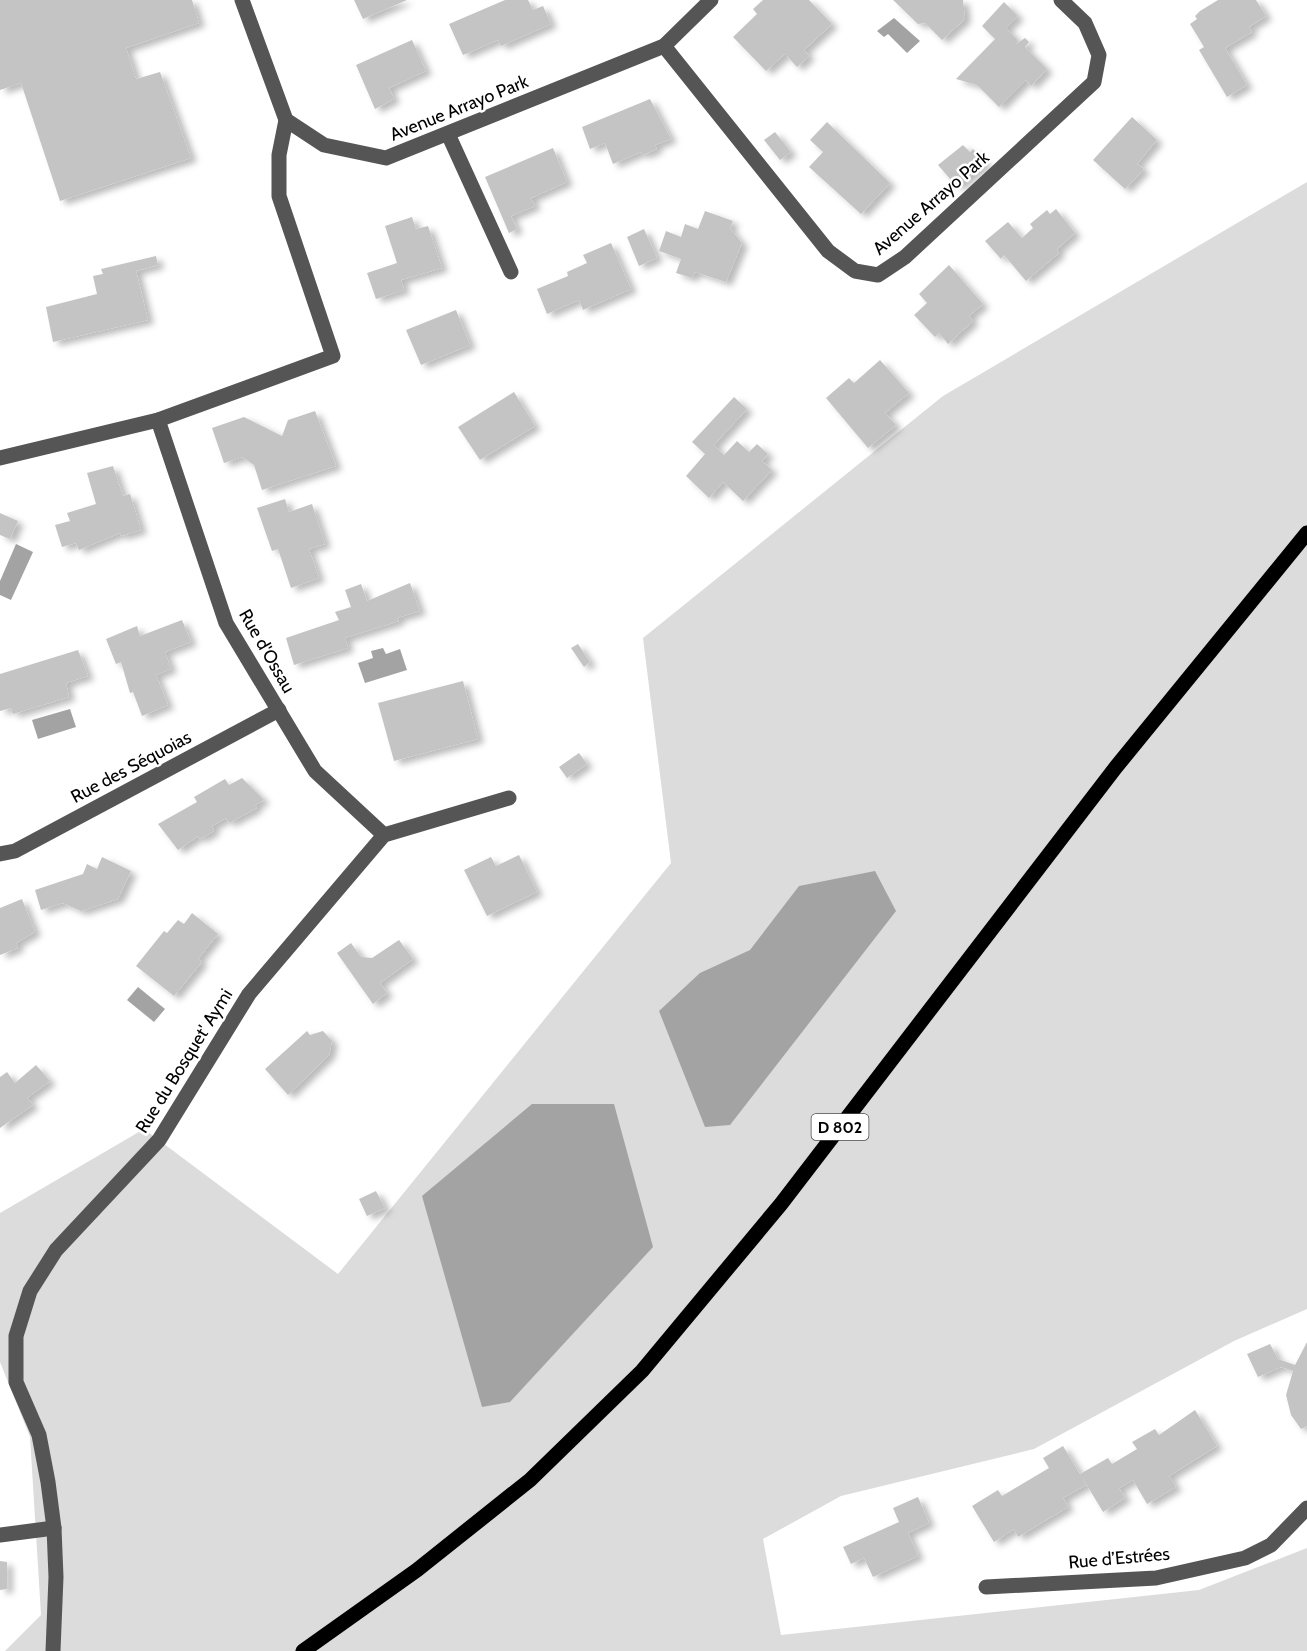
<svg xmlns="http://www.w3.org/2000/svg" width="1307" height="1651" font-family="Cabin,sans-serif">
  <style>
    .green { fill: #dcdcdc }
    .water { fill: #a3a3a3 }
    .building { fill: #c4c4c4; filter: url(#shadow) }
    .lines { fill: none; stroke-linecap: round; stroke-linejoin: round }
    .major-casing { stroke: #dbdbdb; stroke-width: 17 }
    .minor { stroke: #555; stroke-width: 15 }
    .major { stroke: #000; stroke-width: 15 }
    .labels { text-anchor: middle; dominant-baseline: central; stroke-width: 5; stroke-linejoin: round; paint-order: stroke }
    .shield { fill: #fff; stroke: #4c4c4c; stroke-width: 1.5 }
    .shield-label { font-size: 16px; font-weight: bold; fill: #000 }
    .street-label { font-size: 18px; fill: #000; stroke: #fff }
  </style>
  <defs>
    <filter id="shadow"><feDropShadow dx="6" dy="4" stdDeviation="3" flood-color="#0004"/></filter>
  </defs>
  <rect width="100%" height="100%" fill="#fff"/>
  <path class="green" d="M1307,182V1309L1234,1341L1034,1449L841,1496L763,1539L781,1635L1199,1590L1307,1548V1651H5L41,1615L30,1437L0,1362V1213L144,1129L338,1274L671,863L643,638L943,396Z"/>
  <g class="water">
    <path d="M894,18L920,41L907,53L888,34L884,37L877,31Z"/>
    <path d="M16,544L33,552L11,600L0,595V581Z"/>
    <path d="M383,648L386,654L400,649L407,670L365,683L358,663L373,658L371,651Z"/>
    <path d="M70,709L76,727L38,739L32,720Z"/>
    <path d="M875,871L896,911L730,1125L705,1127L659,1011L700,973L750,950L799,886Z"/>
    <path d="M138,987L165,1009L154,1022L127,1000Z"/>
    <path d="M532,1104H614L653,1247L510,1402L482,1407L422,1196Z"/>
  </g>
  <g class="building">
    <path d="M0,0H192L199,23L126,48L136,79L160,72L191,158L60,201L21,83L0,90Z"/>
    <path d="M354,0H407L363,19Z"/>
    <path d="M505,0H528L533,10L543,6L551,24L501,46L498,40L463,55L449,24Z"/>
    <path d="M763,0H809L832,24L804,50L809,56L797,67L785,54L766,71L733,37L757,14L753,9Z"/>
    <path d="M893,0H963L965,19L942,40L925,23L918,24Z"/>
    <path d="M1218,0H1256L1266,16L1249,27L1252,32L1225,48L1247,85L1227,97L1199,50L1204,47L1190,24L1197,19L1195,16L1200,11Z"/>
    <path d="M1004,2L1018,16L1006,28L1016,38V44L1025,38L1029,42L1025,47L1047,69L1031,86L1026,80L999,107L977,85L956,79L995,39L982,26Z"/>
    <path d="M412,40L426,71L389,88L394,99L375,109L356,65Z"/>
    <path d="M650,99L671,139L655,145L657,149L643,155L641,152L613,164L605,143L590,149L582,127Z"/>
    <path d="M1132,117L1157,140L1137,164L1144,169L1125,189L1093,160Z"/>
    <path d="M827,122L890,183L861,214L809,167L823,152L810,140Z"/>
    <path d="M775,132L791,152L780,160L764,140Z"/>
    <path d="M963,145L970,152L973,149L986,163L957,187L938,165Z"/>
    <path d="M553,148L567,182L531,198L535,206L511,216L517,229L509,233L485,177Z"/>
    <path d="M1056,209L1075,233L1057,249L1059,253L1026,281L1004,255L1001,259L985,241L1008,222L1022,238L1033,228L1030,224L1047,210L1050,214Z"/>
    <path d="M705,211L733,221L730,228L742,243L726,282L695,272L692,278L676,273L681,259L659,251L666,231L681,237L685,224L698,229Z"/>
    <path d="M412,217L416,229L428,226L442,268L401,280L404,290L376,299L367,273L397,263L385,226Z"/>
    <path d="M644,229L657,258L639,266L627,237Z"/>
    <path d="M611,243L631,289L583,310L579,300L547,314L537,289L568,276L567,272L587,263L583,255Z"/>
    <path d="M156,256L158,265L136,271L148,320L53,342L46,307L97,294L93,276L103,274L101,269Z"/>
    <path d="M949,265L983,304L969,316L973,321L948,344L939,333L935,337L914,315L927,303L919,294Z"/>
    <path d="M456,310L470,345L421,365L406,330Z"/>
    <path d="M880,360L909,393L885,413L896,425L868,448L826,398L849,378L854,383Z"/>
    <path d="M514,392L535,426L480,460L458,427Z"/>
    <path d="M734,397L747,409L714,445L724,455L737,441L749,452L757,444L768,454L762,461L772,470L743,501L723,482L709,498L686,476L705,454L692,442Z"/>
    <path d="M315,411L336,466L262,490L254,465L242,457L224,463L212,428L244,417L282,436L288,420Z"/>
    <path d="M113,466L123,496L130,494L141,530L121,536L120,533L79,550L76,543L62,547L55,525L70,521L67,513L96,504L87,473Z"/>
    <path d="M285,499L289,512L312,504L325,544L309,549L319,578L291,588L278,549L272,551L257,508Z"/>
    <path d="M0,513L18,521L10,539L0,535Z"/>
    <path d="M410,583L420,611L397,618L399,621L345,638L348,648L294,665L286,638L339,620L335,612L351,607L345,590L361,584L367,601Z"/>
    <path d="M182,620L191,642L165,652L171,669L156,675L168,705L142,716L133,692L130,693L121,662L116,664L106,639L137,626L140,636Z"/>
    <path d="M578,644L590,662L584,667L571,648Z"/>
    <path d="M78,650L88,676L66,683L69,697L13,714L11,708L0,711V674Z"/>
    <path d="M463,681L478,739L394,761L378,703Z"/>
    <path d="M579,753L587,764L567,778L559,767Z"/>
    <path d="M242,778L264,800L255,805L257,808L229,823L226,818L212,826L214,831L200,839L198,836L178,850L158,824L197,802L194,797L225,779L229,785Z"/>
    <path d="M519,855L537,892L487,916L464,870L491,857L496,866Z"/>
    <path d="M102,857L131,871L118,899L81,911L63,903L41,910L35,890L83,874L87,864L97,869Z"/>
    <path d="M22,899L35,932L16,943L18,948L0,955V908Z"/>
    <path d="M192,913L218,934L198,959L202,962L174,996L136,966L164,931L167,933L178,920L184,924Z"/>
    <path d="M399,940L413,959L380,983L387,993L373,1004L337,953L351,943L361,957L372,958Z"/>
    <path d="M307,1031L310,1035L323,1031L332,1041L329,1055L288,1095L265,1069Z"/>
    <path d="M36,1065L50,1081L27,1098L33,1105L0,1128V1077L7,1072L15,1083Z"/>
    <path d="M376,1191L385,1208L367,1216L359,1199Z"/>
    <path d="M1307,1342V1426L1301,1429L1291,1415L1286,1395L1293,1371L1281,1367L1258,1377L1247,1354L1270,1344L1278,1359L1295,1365Z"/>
    <path d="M1195,1410L1217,1446L1169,1476L1176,1487L1147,1504L1133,1480L1119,1488L1125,1498L1103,1512L1082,1477L1086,1485L1063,1498L1068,1507L1018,1537L1014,1529L994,1542L972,1506L998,1490L1002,1496L1049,1468L1043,1458L1063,1446L1080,1474L1108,1458L1112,1464L1137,1449L1132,1442L1155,1429L1159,1435Z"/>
    <path d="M918,1497L929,1523L908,1533L918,1556L873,1577L864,1558L851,1564L843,1547L899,1522L893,1508Z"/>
    <path d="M0,1561L7,1562V1589L0,1590Z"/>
  </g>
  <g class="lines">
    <g class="major-casing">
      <path id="major" d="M303,1651L417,1570L530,1480L642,1371L781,1204L1116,767L1307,533"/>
    </g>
    <g class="minor">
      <path d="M242,0L286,120L324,145L386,158L664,46L711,0"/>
      <path d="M664,46L828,251L855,271L878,275L905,257L1094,82L1099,55L1085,23L1061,0"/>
      <path d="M448,134L511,272"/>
      <path d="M158,420L226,623L315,771L384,835"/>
      <path d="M0,458L158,420L333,356L279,196V155L286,120"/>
      <path d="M0,854L15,851L279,710"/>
      <path d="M0,1535L54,1528"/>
      <path d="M986,1587L1156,1578L1245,1558L1271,1545L1307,1508"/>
      <path d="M53,1651L56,1577L54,1528L48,1482L39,1435L16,1382V1336L30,1291L56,1250L159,1140L249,994L384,835L509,798"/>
    </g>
    <use href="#major" class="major"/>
  </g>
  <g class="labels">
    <rect class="shield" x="811.5" y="1114" width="57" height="26" rx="4.5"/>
    <g class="shield-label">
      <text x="840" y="1127">D 802</text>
    </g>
    <g class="street-label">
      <text transform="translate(459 108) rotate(-22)">Avenue Arrayo Park</text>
      <text transform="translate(931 203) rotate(-41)">Avenue Arrayo Park</text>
      <text transform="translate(267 651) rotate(60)">Rue d'Ossau</text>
      <text transform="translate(131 767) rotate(-28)">Rue des Séquoias</text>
      <text transform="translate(184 1061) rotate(-58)">Rue du Bosquet' Aymi</text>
      <text transform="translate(1119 1558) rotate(-5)">Rue d’Estrées</text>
    </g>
  </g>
</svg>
